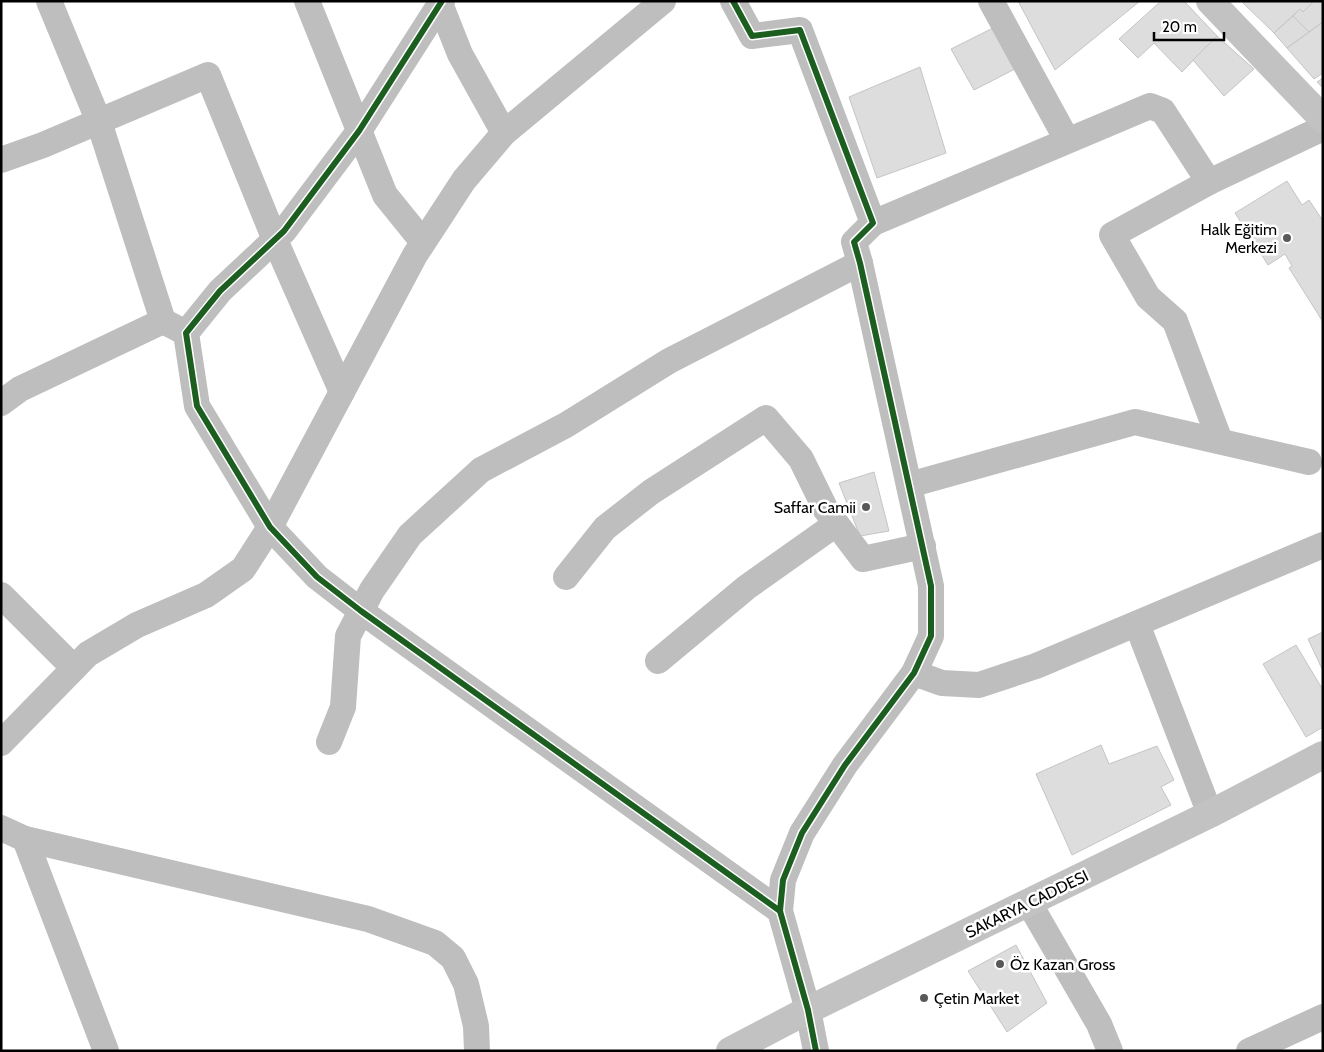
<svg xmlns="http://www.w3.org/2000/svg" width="1324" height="1052" font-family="Cabin,sans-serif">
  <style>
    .building { fill: #ddd; stroke: #c5c5c5 }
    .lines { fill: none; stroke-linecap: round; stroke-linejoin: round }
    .street { stroke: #bebebe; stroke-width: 26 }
    .secondary { stroke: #c2c2c2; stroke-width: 28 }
    .cycleway-casing { stroke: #fff; stroke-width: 9 }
    .cycleway { stroke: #1b5e20; stroke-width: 6 }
    .poi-dot { fill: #595959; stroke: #fff; stroke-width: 2 }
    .labels { text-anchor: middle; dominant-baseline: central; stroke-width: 5; stroke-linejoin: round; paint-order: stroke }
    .poi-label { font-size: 16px; fill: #000; stroke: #fff; text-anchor: end }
    .street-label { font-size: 16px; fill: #000; stroke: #fff }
  </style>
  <rect width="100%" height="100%" fill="#fff"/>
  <g class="building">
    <path d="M1018,1H1140L1055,70Z"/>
    <path d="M1161,1H1184L1217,36L1182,72L1154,43L1138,58L1119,39Z"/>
    <path d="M1245,1H1314L1303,12L1300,9L1274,33L1243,3Z"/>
    <path d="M1314,1H1323V22L1309,32L1293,16L1300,9L1303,12Z"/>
    <path d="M1293,16L1309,32L1287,48L1274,33Z"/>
    <path d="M1323,22V73L1314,79L1287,48Z"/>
    <path d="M995,27L1015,69L974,90L951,49Z"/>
    <path d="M1217,36L1254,69L1224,96L1193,60Z"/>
    <path d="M920,67L946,153L877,178L849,97Z"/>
    <path d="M1323,78V88L1317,82Z"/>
    <path d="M1287,181L1302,205L1309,200L1323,221V322L1289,268L1292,266L1285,254L1268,265L1235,213Z"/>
    <path d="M874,472L889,531L860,536L839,483Z"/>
    <path d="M1323,632V671L1308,639Z"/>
    <path d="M1296,645L1323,690V727L1306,737L1263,664Z"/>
    <path d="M1101,745L1109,764L1157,746L1174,780L1161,787L1171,805L1072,855L1036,774Z"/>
    <path d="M1016,945L1047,1003L1007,1032L968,971Z"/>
  </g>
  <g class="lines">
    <g class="street">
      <path d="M49,1L99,122L163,321L186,333"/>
      <path d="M307,1L385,195L423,242"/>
      <path d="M439,1L460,54L504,133"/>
      <path d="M442,1L359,131L284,231L220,291L186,333L197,406L270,527L317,577L361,611L780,911"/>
      <path d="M733,1L752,36L800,30L873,223L854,242L860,263L931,586V636L914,673L845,765L802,833L783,880L780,911L808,1010L816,1051"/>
      <path d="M991,1L1067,140"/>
      <path d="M1,160L43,145L208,75L275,240L342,392"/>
      <path d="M873,223L1150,106L1163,111L1209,182"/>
      <path d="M1,403L20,389L163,321"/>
      <path d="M1220,441L1175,321L1148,297L1112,235L1209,182L1323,128"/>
      <path d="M909,485L1135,422L1309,462"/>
      <path d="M566,577L605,528L651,492L766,418L801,459L826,510L863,559L923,546"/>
      <path d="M1,595L74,668"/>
      <path d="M1137,624L1210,814"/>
      <path d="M658,661L747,587L836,524"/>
      <path d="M914,673L942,683L979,685L1036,666L1323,545"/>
      <path d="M329,742L343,707L348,636L372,590L410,535L481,470L566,425L669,361L860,263"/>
      <path d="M1,743L88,654L137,625L206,595L243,569L270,527L415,255L464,180L504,133L663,1"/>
      <path d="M1,828L25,839L368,919L435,943L453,958L466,984L476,1026L477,1051"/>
      <path d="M25,839L106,1051"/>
      <path d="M1029,903L1099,1024L1110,1051"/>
      <path d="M1249,1051L1323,1017"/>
    </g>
    <g class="secondary">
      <path d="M1210,1L1323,119"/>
      <path d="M730,1051L808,1010L1210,814L1323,755"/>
    </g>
    <g class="cycleway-casing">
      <g id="cycleway">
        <path d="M442,1L359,131L284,231L220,291L186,333L197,406L270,527L317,577L361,611L780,911"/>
        <path d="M733,1L752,36L800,30L873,223L854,242L860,263L931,586V636L914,673L845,765L802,833L783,880L780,911L808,1010L816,1051"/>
      </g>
    </g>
    <use href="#cycleway" class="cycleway"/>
  </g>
  <g class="poi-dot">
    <circle cx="1287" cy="238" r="5"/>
    <circle cx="866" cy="507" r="5"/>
    <circle cx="1000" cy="964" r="5"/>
    <circle cx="924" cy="998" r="5"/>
  </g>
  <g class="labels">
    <g class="poi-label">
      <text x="1277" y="229">Halk Eğitim<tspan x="1277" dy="18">Merkezi</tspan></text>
      <text x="856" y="507">Saffar Camii</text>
      <text x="1010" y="964" text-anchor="start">Öz Kazan Gross</text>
      <text x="934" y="998" text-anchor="start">Çetin Market</text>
    </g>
    <g class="street-label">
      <text transform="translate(1027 904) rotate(-26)">SAKARYA CADDESI</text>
    </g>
  </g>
  <rect width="1324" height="1052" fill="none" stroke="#000000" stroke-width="5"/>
  <path d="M1154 32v8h70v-8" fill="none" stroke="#000000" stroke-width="2.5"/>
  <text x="1162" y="32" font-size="15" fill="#000000" stroke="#ffffff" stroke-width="4" paint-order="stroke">20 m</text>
</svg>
